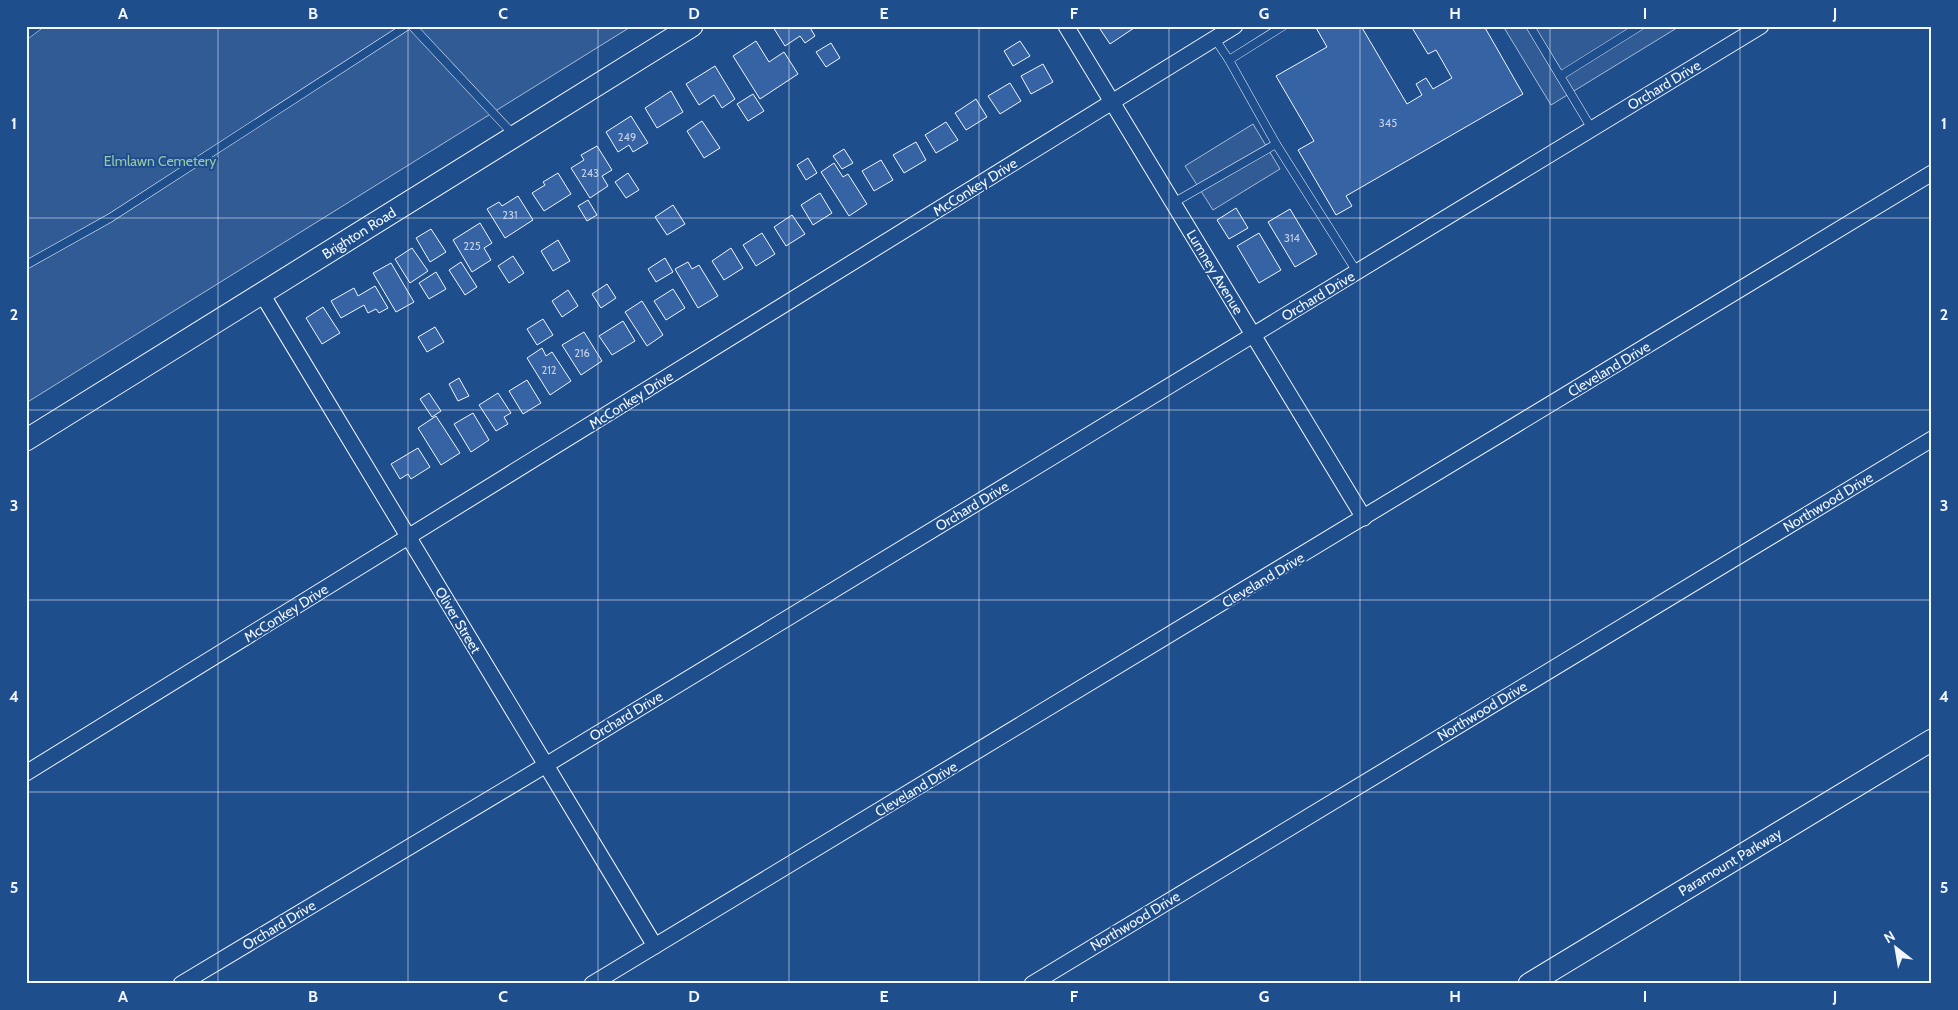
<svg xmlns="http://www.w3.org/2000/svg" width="1958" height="1010" font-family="Cabin,sans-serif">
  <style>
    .built { fill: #305b95; stroke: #a8bbd7 }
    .building { fill: #3563a3; stroke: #f2f6ff }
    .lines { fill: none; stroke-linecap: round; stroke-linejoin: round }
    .lane-casing { stroke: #f2f6ff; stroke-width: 9 }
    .street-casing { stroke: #f2f6ff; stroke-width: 17 }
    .secondary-casing { stroke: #f2f6ff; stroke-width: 23 }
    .lane { stroke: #1f4e8c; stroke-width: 8 }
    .street { stroke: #1f4e8c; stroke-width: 15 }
    .secondary { stroke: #1f4e8c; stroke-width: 21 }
    .grid { fill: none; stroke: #f2f6ff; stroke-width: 1; stroke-opacity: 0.55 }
    .labels { text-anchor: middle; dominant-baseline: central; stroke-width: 4; stroke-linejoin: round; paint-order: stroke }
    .number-label { font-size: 11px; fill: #c3d1e8 }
    .street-label { font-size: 14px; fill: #f2f6ff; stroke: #1f4e8c }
    .park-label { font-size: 14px; fill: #97c8a6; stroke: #1f4e8c }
    .neatline { fill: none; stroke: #f2f6ff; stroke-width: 2 }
    .grid-label { font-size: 16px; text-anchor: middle; font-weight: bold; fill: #f2f6ff }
  </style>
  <rect width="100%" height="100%" fill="#1f4e8c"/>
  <g class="built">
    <path d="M26,26H632L26,403Z"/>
    <path d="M1503,26H1680L1551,105Z"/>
    <path d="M1253,124L1280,169L1213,210L1185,166Z"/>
  </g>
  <g class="building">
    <path d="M809,26L815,36L805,43L800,36L785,46L773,27Z"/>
    <path d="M1098,26H1133L1134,28L1110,44Z"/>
    <path d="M1315,26H1361L1407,104L1422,95L1416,84L1426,78L1433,89L1452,78L1436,50L1428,54L1411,26H1484L1523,94L1346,196L1352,206L1336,215L1298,150L1314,141L1276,76L1327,47Z"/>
    <path d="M756,41L769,62L784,52L798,74L760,99L733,56Z"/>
    <path d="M1020,41L1030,56L1013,66L1004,51Z"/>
    <path d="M831,43L840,58L826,67L816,52Z"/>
    <path d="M1043,64L1053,82L1031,94L1021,76Z"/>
    <path d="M715,66L735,99L722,108L714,95L699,105L686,84Z"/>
    <path d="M1010,83L1021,101L1000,114L988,96Z"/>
    <path d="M671,91L683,112L657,128L645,108Z"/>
    <path d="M753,94L764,111L748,121L737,104Z"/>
    <path d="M976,99L987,117L966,130L955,113Z"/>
    <path d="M631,116L648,143L633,152L629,145L618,152L606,132Z"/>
    <path d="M702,121L720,148L704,158L687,131Z"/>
    <path d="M946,122L958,140L936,153L925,135Z"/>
    <path d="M916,142L926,160L904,173L893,155Z"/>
    <path d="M597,146L612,170L602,176L608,186L590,198L571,168L584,160L581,155Z"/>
    <path d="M844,149L853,163L842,169L833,156Z"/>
    <path d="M808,158L817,173L806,180L797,165Z"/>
    <path d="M881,160L893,180L874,191L862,171Z"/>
    <path d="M834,163L843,177L848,174L867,204L849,216L821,172Z"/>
    <path d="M558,173L571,194L544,211L532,193L545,185L543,182Z"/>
    <path d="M628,173L639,190L626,198L615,182Z"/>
    <path d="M820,193L832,213L813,225L801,205Z"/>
    <path d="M518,196L533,220L505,238L487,209L499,202L502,206Z"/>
    <path d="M588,200L597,215L587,221L578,206Z"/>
    <path d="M673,205L685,224L667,235L655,217Z"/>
    <path d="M1236,208L1248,228L1229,239L1217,220Z"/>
    <path d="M1290,209L1317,254L1295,267L1268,222Z"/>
    <path d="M792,215L805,234L786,246L774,227Z"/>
    <path d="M480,223L492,243L484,248L491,260L472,272L453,240Z"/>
    <path d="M431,229L446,252L430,262L416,238Z"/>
    <path d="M762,233L775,254L756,266L743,245Z"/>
    <path d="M1259,233L1281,270L1259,283L1237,246Z"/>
    <path d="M558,240L570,261L553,271L541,251Z"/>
    <path d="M412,248L428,271L410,283L395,259Z"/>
    <path d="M731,248L743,268L724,280L712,261Z"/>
    <path d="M513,256L524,273L509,283L498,266Z"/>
    <path d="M665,258L673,272L656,282L648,269Z"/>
    <path d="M461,262L477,287L465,295L449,270Z"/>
    <path d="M688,262L692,269L699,265L718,296L698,308L675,269Z"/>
    <path d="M391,263L414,302L396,312L373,273Z"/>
    <path d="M436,272L446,289L429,299L419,283Z"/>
    <path d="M607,284L616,298L601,308L592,294Z"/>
    <path d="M375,286L388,308L379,313L376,309L368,313L364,305L341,318L331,301L354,288L358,296Z"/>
    <path d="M673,289L685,308L666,320L654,301Z"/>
    <path d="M568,290L578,306L562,317L552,301Z"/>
    <path d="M642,301L663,335L647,346L625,312Z"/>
    <path d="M323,307L340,333L322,344L306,318Z"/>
    <path d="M543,319L553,335L537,345L527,329Z"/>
    <path d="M623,321L635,341L612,355L599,336Z"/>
    <path d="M435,327L444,342L427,352L418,337Z"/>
    <path d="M584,332L602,361L581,375L562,345Z"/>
    <path d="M542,348L546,356L552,352L571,381L550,395L527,358Z"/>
    <path d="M459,378L469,396L458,401L449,384Z"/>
    <path d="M527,380L541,403L523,414L509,391Z"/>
    <path d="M429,393L441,411L432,417L420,399Z"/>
    <path d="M498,393L511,413L504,417L508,424L496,431L479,405Z"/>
    <path d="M473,413L489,440L471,452L454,424Z"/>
    <path d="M436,416L460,453L441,465L418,428Z"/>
    <path d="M418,448L430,467L411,479L408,474L400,479L391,464Z"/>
  </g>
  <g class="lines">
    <g class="lane-casing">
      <g id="lane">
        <path d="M412,26L513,134"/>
        <path d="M1530,26L1592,129"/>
        <path d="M26,35L38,26"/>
        <path d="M1215,39L1229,60L1283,26"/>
        <path d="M1560,76L1640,26"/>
        <path d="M1276,144L1357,272"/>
        <path d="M1173,203L1276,144L1229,60"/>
        <path d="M26,265L110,218L407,26"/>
      </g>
    </g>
    <g class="street-casing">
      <g id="street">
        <path d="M1066,26L1364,518"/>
        <path d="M262,294L655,946"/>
        <path d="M26,773L1235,26"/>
        <path d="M181,984L546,765L1761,26"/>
        <path d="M592,984L1932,173"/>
        <path d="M1032,984L1932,439"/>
      </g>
    </g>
    <g class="secondary-casing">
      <g id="secondary">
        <path d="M26,440L692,26"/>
        <path d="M1529,984L1932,740"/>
      </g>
    </g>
    <use href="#lane" class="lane"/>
    <use href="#street" class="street"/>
    <use href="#secondary" class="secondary"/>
  </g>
  <path class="grid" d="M218,26V984M408,26V984M598,26V984M789,26V984M979,26V984M1169,26V984M1360,26V984M1550,26V984M1740,26V984M26,218H1932M26,410H1932M26,600H1932M26,792H1932"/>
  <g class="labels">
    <g class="number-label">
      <text x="1388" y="123">345</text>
      <text x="627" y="137">249</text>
      <text x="590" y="173">243</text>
      <text x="510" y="215">231</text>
      <text x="1292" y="238">314</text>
      <text x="472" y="246">225</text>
      <text x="582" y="353">216</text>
      <text x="549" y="370">212</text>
    </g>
    <g class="street-label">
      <text transform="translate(1664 85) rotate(-31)">Orchard Drive</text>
      <text transform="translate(975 187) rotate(-32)">McConkey Drive</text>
      <text transform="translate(359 233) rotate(-32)">Brighton Road</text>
      <text transform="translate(1215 272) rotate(59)">Lumney Avenue</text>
      <text transform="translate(1318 296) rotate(-31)">Orchard Drive</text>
      <text transform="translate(1609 369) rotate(-31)">Cleveland Drive</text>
      <text transform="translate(631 400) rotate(-32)">McConkey Drive</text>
      <text transform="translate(1828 502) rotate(-31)">Northwood Drive</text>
      <text transform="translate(972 506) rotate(-31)">Orchard Drive</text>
      <text transform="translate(1263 580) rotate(-31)">Cleveland Drive</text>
      <text transform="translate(286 613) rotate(-32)">McConkey Drive</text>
      <text transform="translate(458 620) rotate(59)">Oliver Street</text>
      <text transform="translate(1482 711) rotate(-31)">Northwood Drive</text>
      <text transform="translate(626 716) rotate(-31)">Orchard Drive</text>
      <text transform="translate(916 789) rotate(-31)">Cleveland Drive</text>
      <text transform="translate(1730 862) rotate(-31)">Paramount Parkway</text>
      <text transform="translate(1135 921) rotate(-31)">Northwood Drive</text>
      <text transform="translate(279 925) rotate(-31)">Orchard Drive</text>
    </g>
    <g class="park-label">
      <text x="160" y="161">Elmlawn Cemetery</text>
    </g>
  </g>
  <rect width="1958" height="1010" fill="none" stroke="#1f4e8c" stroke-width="55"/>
  <g transform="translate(1896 948) rotate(329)" stroke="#1f4e8c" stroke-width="4" paint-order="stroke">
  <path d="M0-4L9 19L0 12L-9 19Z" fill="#f2f6ff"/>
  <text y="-8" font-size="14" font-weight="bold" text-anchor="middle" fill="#f2f6ff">N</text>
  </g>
  <rect x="28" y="28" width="1902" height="954" class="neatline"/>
  <g class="grid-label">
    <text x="123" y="19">A</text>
    <text x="313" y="19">B</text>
    <text x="503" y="19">C</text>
    <text x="694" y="19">D</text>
    <text x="884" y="19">E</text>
    <text x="1074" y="19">F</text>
    <text x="1264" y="19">G</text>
    <text x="1455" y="19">H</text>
    <text x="1645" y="19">I</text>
    <text x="1835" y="19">J</text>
    <text x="14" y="129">1</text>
    <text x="1944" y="129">1</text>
    <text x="14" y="320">2</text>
    <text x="1944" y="320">2</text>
    <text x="14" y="511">3</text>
    <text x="1944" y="511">3</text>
    <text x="14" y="702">4</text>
    <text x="1944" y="702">4</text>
    <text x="14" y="893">5</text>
    <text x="1944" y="893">5</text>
    <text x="123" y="1002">A</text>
    <text x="313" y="1002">B</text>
    <text x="503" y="1002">C</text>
    <text x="694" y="1002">D</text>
    <text x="884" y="1002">E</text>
    <text x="1074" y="1002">F</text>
    <text x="1264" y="1002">G</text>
    <text x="1455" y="1002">H</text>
    <text x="1645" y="1002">I</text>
    <text x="1835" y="1002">J</text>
  </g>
</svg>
